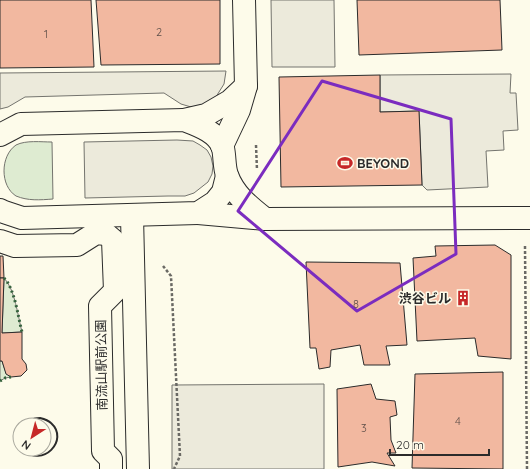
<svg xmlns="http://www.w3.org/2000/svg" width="530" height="469" font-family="Quicksand,'Noto Sans JP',sans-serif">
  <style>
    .green { fill: #deebd1; stroke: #74746e }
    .parking { fill: #eceadb; stroke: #74746e }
    .building { fill: #f2b8a0; stroke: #2b2b2b }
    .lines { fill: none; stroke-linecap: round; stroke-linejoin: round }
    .pedestrian-casing { stroke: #2b2b2b; stroke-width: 24 }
    .minor-casing { stroke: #2b2b2b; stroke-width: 24 }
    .path { stroke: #6a6964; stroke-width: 2.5; stroke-dasharray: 3 2; stroke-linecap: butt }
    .pedestrian { stroke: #fdfbea; stroke-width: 22 }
    .minor { stroke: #fdfbea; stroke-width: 22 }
    .hedge { stroke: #34623c; stroke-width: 3; stroke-dasharray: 2 3; stroke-linecap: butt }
    .wall { stroke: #2b2b2b; stroke-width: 2 }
    .marked { fill: none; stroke: #7b2cbf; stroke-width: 3; stroke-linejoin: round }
    .labels { text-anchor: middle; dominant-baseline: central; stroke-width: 3; stroke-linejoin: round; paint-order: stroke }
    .number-label { font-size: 11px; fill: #5d4e48 }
    .poi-label { font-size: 13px; font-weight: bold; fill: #2b2b2b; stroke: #fdfbea; text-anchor: start }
    .street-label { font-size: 13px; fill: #2b2b2b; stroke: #fdfbea }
  </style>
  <rect width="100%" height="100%" fill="#fdfbea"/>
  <g class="green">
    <path d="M52,142L53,199C40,200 28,201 16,196C0,186 0,156 16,145C26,140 41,142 52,142Z"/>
    <path d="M4,278C15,289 18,317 22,332L2,333Z"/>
    <path d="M0,361H2L6,373L11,377L5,378L0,381Z"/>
  </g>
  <g class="parking">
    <path d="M271,0H334L335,67H272Z"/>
    <path d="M226,71L224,84L214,100L203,106L191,107L181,104L164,93L25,97L8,107L0,109V73Z"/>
    <path d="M511,74L510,93H516L518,130L503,131L504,150L486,151L488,187L427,190L422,185L419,111L380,112V75Z"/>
    <path d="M177,140L193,141L200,145L207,150L211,157L213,166L212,174L208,182L194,193L185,196H168L85,198L84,142Z"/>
    <path d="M324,384V469H172V385Z"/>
  </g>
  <g class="building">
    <path d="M0,0H91L94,67L0,68Z"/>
    <path d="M96,0H220V64L101,65Z"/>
    <path d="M357,0H500L502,50L359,55Z"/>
    <path d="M380,75V112L419,111L422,185L281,187L279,77Z"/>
    <path d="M495,245L511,255V359L478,356L475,338L417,341L413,258L436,256L435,246Z"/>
    <path d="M0,256H3L4,278H0Z"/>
    <path d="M306,262L400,263L407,345L386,346L390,365H364L360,345L331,350L330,367L319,369L316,348H310Z"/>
    <path d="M0,278H4L2,333L22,332V359L26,364L27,370L21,376L11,377L6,374L2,361H0Z"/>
    <path d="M503,372V469L412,468L415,374Z"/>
    <path d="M371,384L376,399L395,401L397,415L390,417L391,440L396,453H387L395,466L372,462L338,467L337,389Z"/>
  </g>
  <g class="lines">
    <g class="pedestrian-casing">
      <path id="pedestrian" d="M0,241L15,246L77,245L96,233L106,234L113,240L115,291L100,306L103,451L111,459V469"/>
    </g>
    <g class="minor-casing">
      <g id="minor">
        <path d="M184,120L206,115L230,101L246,86"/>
        <path d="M0,135L21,124L184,120C197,125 218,132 223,148C225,157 224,167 227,175C234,195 250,207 265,219"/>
        <path d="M222,146L239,110L246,86L244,0"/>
        <path d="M0,210L4,212L22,218L198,213L215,202L223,192L227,176"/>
        <path d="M198,213L265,219L530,218"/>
        <path d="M132,216L138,469"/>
      </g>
    </g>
    <g class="path">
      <path d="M256,145L257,170"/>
      <path d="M525,246L527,469"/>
      <path d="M163,266L171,276L180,456L174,469"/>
    </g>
    <use href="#pedestrian" class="pedestrian"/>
    <use href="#minor" class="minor"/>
    <g class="hedge">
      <path d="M4,278C15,289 18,317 22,332"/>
      <path d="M0,381L5,378L11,377"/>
    </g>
    <g class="wall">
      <path d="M20,432V442"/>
      <path d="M23,449C42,469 70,440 51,423C48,420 44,419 40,418C34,418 28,420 24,425"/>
    </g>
  </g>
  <path class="marked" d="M322,81L451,119L456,254L357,311L238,211Z"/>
  <defs>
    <g id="stadium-bare" transform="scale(1.2)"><path d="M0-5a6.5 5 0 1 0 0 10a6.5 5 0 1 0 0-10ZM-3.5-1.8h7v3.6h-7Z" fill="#c62828" stroke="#fdfbea" stroke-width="2.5" paint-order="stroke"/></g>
    <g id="building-bare" transform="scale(1.2)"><path d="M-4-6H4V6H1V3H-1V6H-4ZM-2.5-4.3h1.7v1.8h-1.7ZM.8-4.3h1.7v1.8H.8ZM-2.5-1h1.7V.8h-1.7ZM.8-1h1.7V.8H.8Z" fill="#c62828" stroke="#fdfbea" stroke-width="2.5" paint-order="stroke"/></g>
  </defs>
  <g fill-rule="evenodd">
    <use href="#stadium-bare" x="345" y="163"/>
    <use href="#building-bare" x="463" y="298"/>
  </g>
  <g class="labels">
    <g class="number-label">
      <text x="159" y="32">2</text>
      <text x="46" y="34">1</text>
      <text x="356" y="304">8</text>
      <text x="458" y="421">4</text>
      <text x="364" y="428">3</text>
    </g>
    <g class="poi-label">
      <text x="357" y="163">BEYOND</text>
      <text x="451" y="298" text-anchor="end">渋谷ビル</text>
    </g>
    <g class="street-label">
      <text transform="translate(101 365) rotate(-91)">南流山駅前公園</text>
    </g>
  </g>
  <g transform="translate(32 437) rotate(216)"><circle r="19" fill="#fdfbea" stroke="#a9a89e"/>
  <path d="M0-3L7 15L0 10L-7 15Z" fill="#c62828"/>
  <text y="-6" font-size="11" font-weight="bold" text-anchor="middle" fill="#2b2b2b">N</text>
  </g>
  <path d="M390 449v6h99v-6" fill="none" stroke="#2b2b2b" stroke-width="2"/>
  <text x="396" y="449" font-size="12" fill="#2b2b2b" stroke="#fdfbea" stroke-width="3" paint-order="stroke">20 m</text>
</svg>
